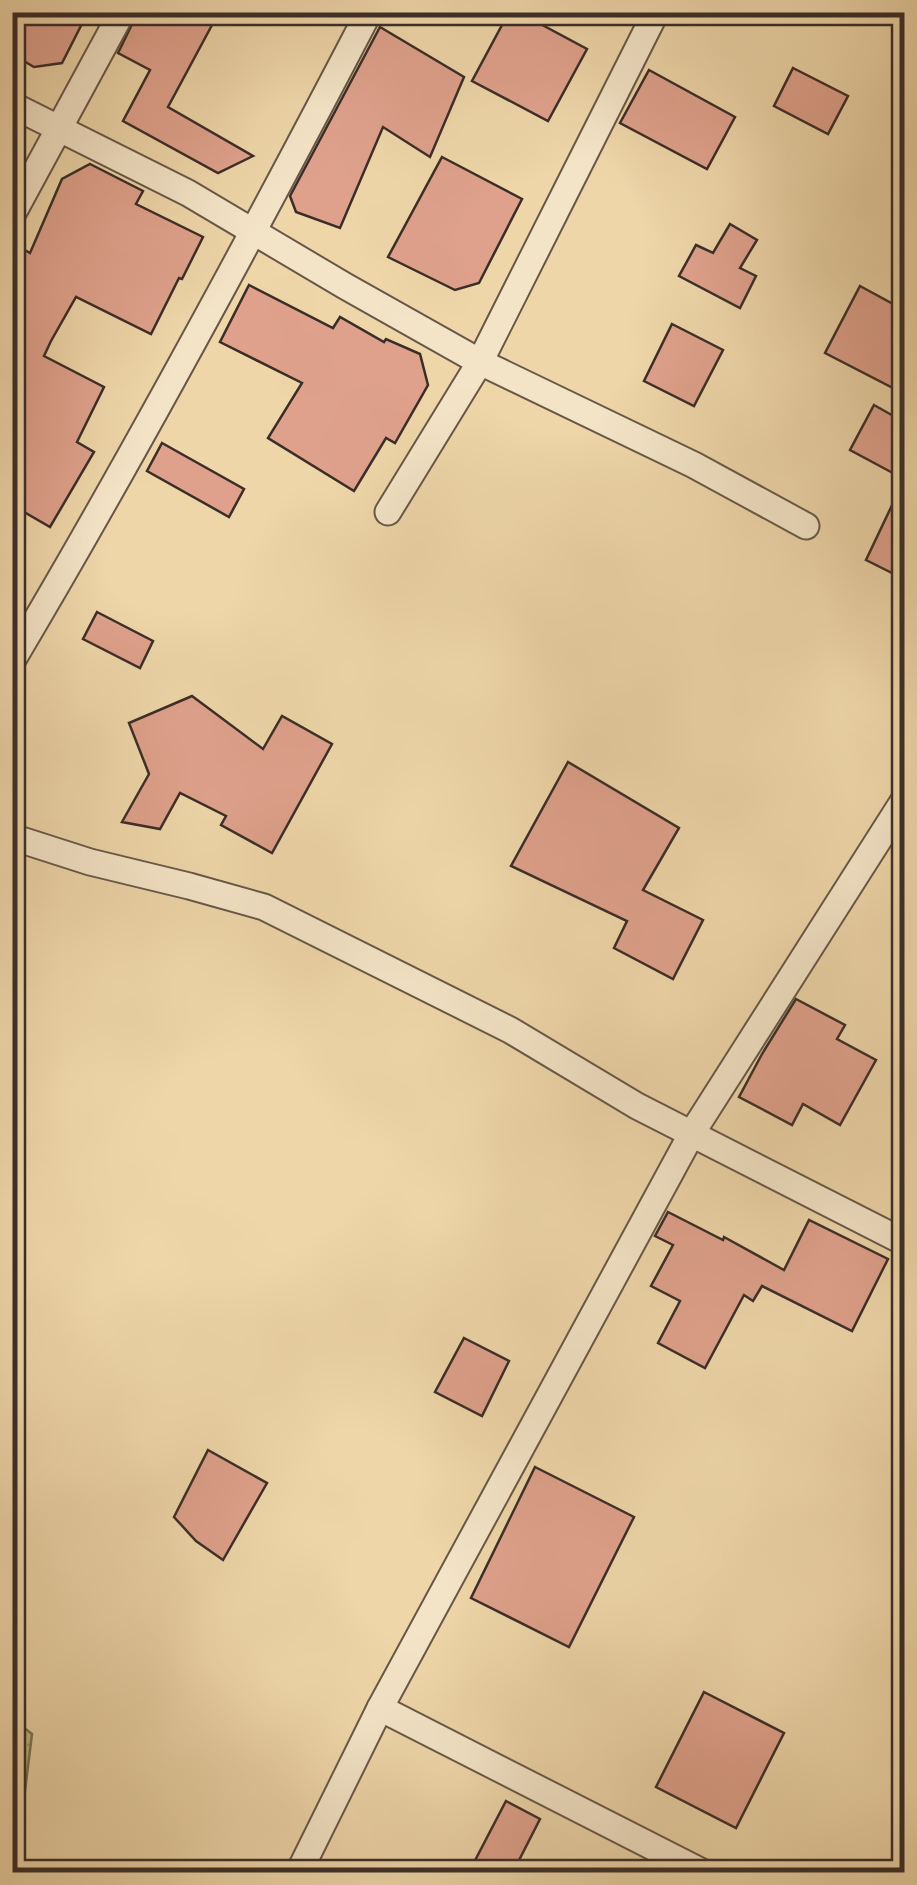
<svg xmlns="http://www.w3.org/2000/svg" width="917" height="1885" font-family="Vollkorn,serif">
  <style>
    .wetland { fill: url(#wetland-marsh); stroke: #7c7456; stroke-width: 2.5 }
    .building { fill: #dfa18c; stroke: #3b2d28; stroke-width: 2.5 }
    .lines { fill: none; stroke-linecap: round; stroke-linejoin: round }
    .street-casing { stroke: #685748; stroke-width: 29 }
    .street { stroke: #f4e4c7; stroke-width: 25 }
  </style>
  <defs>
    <pattern id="wetland-marsh" width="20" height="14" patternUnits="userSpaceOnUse" patternTransform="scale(2.5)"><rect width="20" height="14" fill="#bebc84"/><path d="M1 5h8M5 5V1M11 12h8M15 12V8" fill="none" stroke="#9c996c"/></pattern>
  </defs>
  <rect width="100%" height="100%" fill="#eed6a9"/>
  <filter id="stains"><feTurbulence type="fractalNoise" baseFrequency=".002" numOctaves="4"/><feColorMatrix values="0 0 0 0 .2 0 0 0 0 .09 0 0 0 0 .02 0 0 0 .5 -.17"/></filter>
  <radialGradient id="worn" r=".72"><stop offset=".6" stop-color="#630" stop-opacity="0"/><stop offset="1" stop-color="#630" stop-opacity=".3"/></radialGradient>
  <path class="wetland" d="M13,1719L32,1734L16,1864L13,1870Z"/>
  <g class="building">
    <path d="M12,12H88L62,63L34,67L12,54Z"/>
    <path d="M138,12H219L168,107L253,156L218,173L123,121L150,70L118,53Z"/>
    <path d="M509,12H518L587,49L548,121L472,81Z"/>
    <path d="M380,27L464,77L430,157L383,127L340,228L296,212L290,196Z"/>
    <path d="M793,68L848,96L828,134L774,106Z"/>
    <path d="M649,70L735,117L707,169L620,123Z"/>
    <path d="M442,157L522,199L479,283L455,290L388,257Z"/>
    <path d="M90,164L143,191L136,204L203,237L182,279L179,278L151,334L76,297L51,341L44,356L104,387L77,442L94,452L50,527L12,505V267L23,249L30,253L62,179Z"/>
    <path d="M730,224L757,240L740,268L756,276L740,308L679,276L696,245L713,253Z"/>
    <path d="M249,285L333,328L340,317L384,342L386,339L420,354L428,385L395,443L386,438L354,491L268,438L302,383L220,342Z"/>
    <path d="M860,286L904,310V370L895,389L825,353Z"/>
    <path d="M672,324L723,350L694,406L644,381Z"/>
    <path d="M874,405L904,422V479L850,450Z"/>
    <path d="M162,443L244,489L229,517L147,471Z"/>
    <path d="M904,480V579L866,560Z"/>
    <path d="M97,612L153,641L140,668L83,639Z"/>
    <path d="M192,696L263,749L282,716L332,744L272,853L221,825L226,816L180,793L160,829L122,822L149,774L129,723Z"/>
    <path d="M568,762L679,828L643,890L703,920L673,979L614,948L627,921L511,866Z"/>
    <path d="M796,999L845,1025L837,1039L876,1060L840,1125L803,1104L792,1125L739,1097L762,1054Z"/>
    <path d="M668,1212L723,1240L724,1237L784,1270L809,1220L888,1259L852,1331L762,1286L753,1301L744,1295L705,1368L658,1343L680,1301L651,1286L673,1245L655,1236Z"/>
    <path d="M464,1338L509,1361L482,1416L435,1392Z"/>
    <path d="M208,1450L267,1483L223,1560L196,1541L174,1517Z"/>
    <path d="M535,1467L634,1517L569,1647L471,1598Z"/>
    <path d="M704,1692L784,1733L736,1828L656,1787Z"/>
    <path d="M506,1801L540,1819L513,1872H469Z"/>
  </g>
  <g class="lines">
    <g class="street-casing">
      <g id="street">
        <path d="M12,105L188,193L345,286L480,362L694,465L806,526"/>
        <path d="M12,215L122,12"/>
        <path d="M388,512L480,362L656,12"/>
        <path d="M12,661C138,449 255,231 369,12"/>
        <path d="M12,837L90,862L189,886L264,907L510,1030L637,1106L904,1242"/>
        <path d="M380,1708L702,1872"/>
        <path d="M299,1872L380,1708L692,1133L904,800"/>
      </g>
    </g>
    <use href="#street" class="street"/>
  </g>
  <rect width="917" height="1885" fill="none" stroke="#eed6a9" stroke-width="50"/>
  <rect x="15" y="15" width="887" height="1855" fill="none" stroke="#3b2d28" stroke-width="5"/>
  <rect x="25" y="25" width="867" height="1835" fill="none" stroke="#3b2d28" stroke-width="2.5"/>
  <rect width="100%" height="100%" filter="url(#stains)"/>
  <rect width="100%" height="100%" fill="url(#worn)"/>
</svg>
